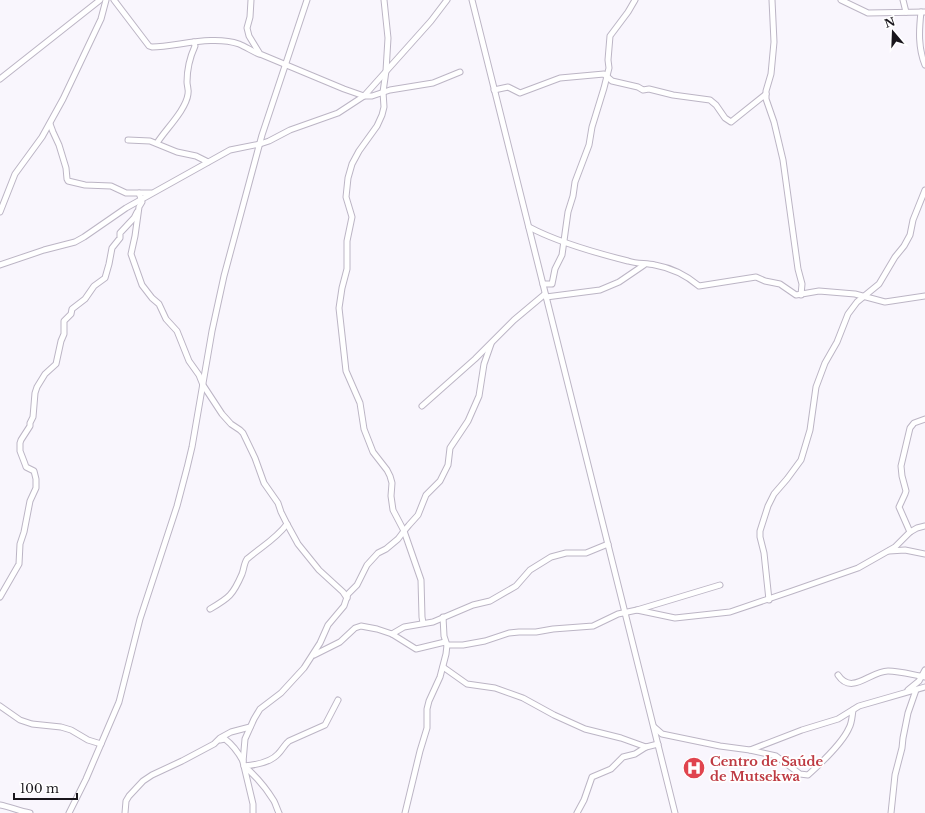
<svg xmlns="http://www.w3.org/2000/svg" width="925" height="813" font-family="'Libre Baskerville',serif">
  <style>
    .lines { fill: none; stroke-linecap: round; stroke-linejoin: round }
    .minor-casing { stroke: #bcb5c5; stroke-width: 7 }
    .minor { stroke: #fff; stroke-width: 5 }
    .labels { text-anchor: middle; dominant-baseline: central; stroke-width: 3.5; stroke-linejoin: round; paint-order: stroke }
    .health-label { font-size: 13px; font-weight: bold; fill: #be3a42; stroke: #fff; text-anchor: start }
  </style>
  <rect width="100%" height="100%" fill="#f9f6fd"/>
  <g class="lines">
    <g class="minor-casing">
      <g id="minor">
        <path d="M114,0L149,46L152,47C179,46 213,35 239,44C246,47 252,51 259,54"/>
        <path d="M251,0L250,17L247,28L249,36L260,54L344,89L364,96H372L390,90L433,83L460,72"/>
        <path d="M384,0L388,38L386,71L383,92L384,107L382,115L377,126L359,151L352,164L348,178L346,197L352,217L347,241V269L342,288L339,308L346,371L360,403L364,429L373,452L387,470L390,476L392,483L391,496L393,510L404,531L421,580L422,617L423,623"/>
        <path d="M472,0L675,813"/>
        <path d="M772,0L774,42L771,74L766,91V99L774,122L783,160L798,269L802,284L801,295"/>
        <path d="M841,0L868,13L925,12"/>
        <path d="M903,0L906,12"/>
        <path d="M921,12C919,30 918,48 925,65"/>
        <path d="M0,79L100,0"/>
        <path d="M494,90L508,87L520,93L560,78L604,74L612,81L638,87L643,90L649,89L673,95L710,100L716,105L725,118L731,122L766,94"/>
        <path d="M50,124L53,132L59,145L66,168L67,179L68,181L85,185L111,186L126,193H151"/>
        <path d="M128,140L150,141L177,152L196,156L208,162"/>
        <path d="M157,143C165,130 186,110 188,94C189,90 187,86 187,82C187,69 190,57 195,46L194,42"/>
        <path d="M139,193L142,202L139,207L135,236L131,254L142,285L152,298L159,304L166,319L177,331L189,361L199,375L203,385L222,414L231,424L240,430L243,433L255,458L264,483L278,503L281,512L287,524L298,544L319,570L343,592L347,598"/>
        <path d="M0,212L15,174L42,137L63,99L101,19L106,0"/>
        <path d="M529,227C557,242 596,253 628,261C637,264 646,263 655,265C672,268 686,275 699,286L756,277L765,281L780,284L796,295L819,291L855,294L885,302L925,296"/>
        <path d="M0,265L44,250L75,242L84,237L126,208L230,150L260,144L269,141L290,130L338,113L364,96L431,21L447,0"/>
        <path d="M543,284H552L555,269L562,255L568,212L573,196L575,182L589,145L592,127L604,88L609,68L608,60L610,36L628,12L635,0"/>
        <path d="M546,297L600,290L619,282L644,265"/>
        <path d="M422,406L475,359L514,320L545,294"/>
        <path d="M910,532L899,507L905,494L906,491L902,476L901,466L910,428L914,423L925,419"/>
        <path d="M889,551L905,550L925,554"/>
        <path d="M0,597L19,564L20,544L24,532L30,501L36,488V479L34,471L26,467L25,464L20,451V443L21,440L30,426V423L33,417L35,393L37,387L45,374L56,364L61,341L64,334V321L71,314L72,309L85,299L94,286L105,278L109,264L112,248L120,238V233L134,218L137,212"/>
        <path d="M769,600L764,553L760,537V531L768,506L774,494L787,479L801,460L810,430L816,387L825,363L837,342L848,314L857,302L879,284L895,257L904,246L910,235L913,220L925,190"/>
        <path d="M210,609C229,598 233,595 242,574C244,569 244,563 247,559C261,547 276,539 287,524"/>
        <path d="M637,610L675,618L730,612L792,591L858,568L895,547L910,532L917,528L925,526"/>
        <path d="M392,634L404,627L433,622L473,605L490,601L516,586L530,570L551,557L566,553H586L608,544"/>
        <path d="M447,645H463L485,641L509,633L519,632H536L553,629L593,626L618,614L637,610L720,585"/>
        <path d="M314,655L340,642L355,628L361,626L377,629L392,634L416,649L445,642"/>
        <path d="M443,667L467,684L495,688L523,698L554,715L585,729L621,738L646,747L658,744"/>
        <path d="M838,675C852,696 870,671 888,671C900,671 913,675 925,677"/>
        <path d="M908,690L919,681L925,670"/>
        <path d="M0,706L20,720L32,724L61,727L71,730L88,740L101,744"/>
        <path d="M654,727L662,734L720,746L750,750L802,730L838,719L859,706L925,687"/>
        <path d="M220,740L225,739C233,745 238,752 243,761"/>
        <path d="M750,750L776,756L800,774L808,775C819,765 843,742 849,728C852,723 852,716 853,710"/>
        <path d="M0,805C10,807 19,811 30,813"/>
        <path d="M69,813L86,779L119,702L140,619L177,506L187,468L192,447L212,331L224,276L262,135L307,0"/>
        <path d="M125,813L126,801L129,796L143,781L152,775L182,761L214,744L220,738L231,732L250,727"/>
        <path d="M253,813V804L243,762L245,739L254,719L260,709L281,693L304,668L320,643L328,625L344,606L348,594L357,585L367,565L378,553L386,549L398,539L404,531L409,525L418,515L426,495L440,481L448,465L450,448L468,421L479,396L484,364L491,344"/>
        <path d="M279,813C277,809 276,805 274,801C266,788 256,776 244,766C255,765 271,762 278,754C283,749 284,745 289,741L325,725L338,700"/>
        <path d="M405,813L420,751L427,728V709L429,701L440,677L446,654L447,645L444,636L443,617"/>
        <path d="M577,813L584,800L592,777L611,769L623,757L635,754L646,747"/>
        <path d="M891,813L895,775L902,748L903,738L908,713L916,690"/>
      </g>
    </g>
    <use href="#minor" class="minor"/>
  </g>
  <defs>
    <g id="hospital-disc" transform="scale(1.15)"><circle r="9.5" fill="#e0444e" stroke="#fff"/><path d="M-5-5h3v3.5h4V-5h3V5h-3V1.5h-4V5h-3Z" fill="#fff"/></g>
  </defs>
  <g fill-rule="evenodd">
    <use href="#hospital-disc" x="694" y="768"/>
  </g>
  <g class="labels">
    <g class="health-label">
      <text x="710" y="761">Centro de Saúde<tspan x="710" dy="15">de Mutsekwa</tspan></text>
    </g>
  </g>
  <g transform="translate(893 32) rotate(341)" stroke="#ffffff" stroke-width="3" paint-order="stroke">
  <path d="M0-3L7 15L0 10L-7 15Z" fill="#19161c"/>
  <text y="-6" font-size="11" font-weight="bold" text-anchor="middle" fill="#19161c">N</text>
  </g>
  <path d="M14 793v6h63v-6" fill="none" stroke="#19161c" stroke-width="2"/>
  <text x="20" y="793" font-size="12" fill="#19161c" stroke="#ffffff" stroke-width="3" paint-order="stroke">100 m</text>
</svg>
